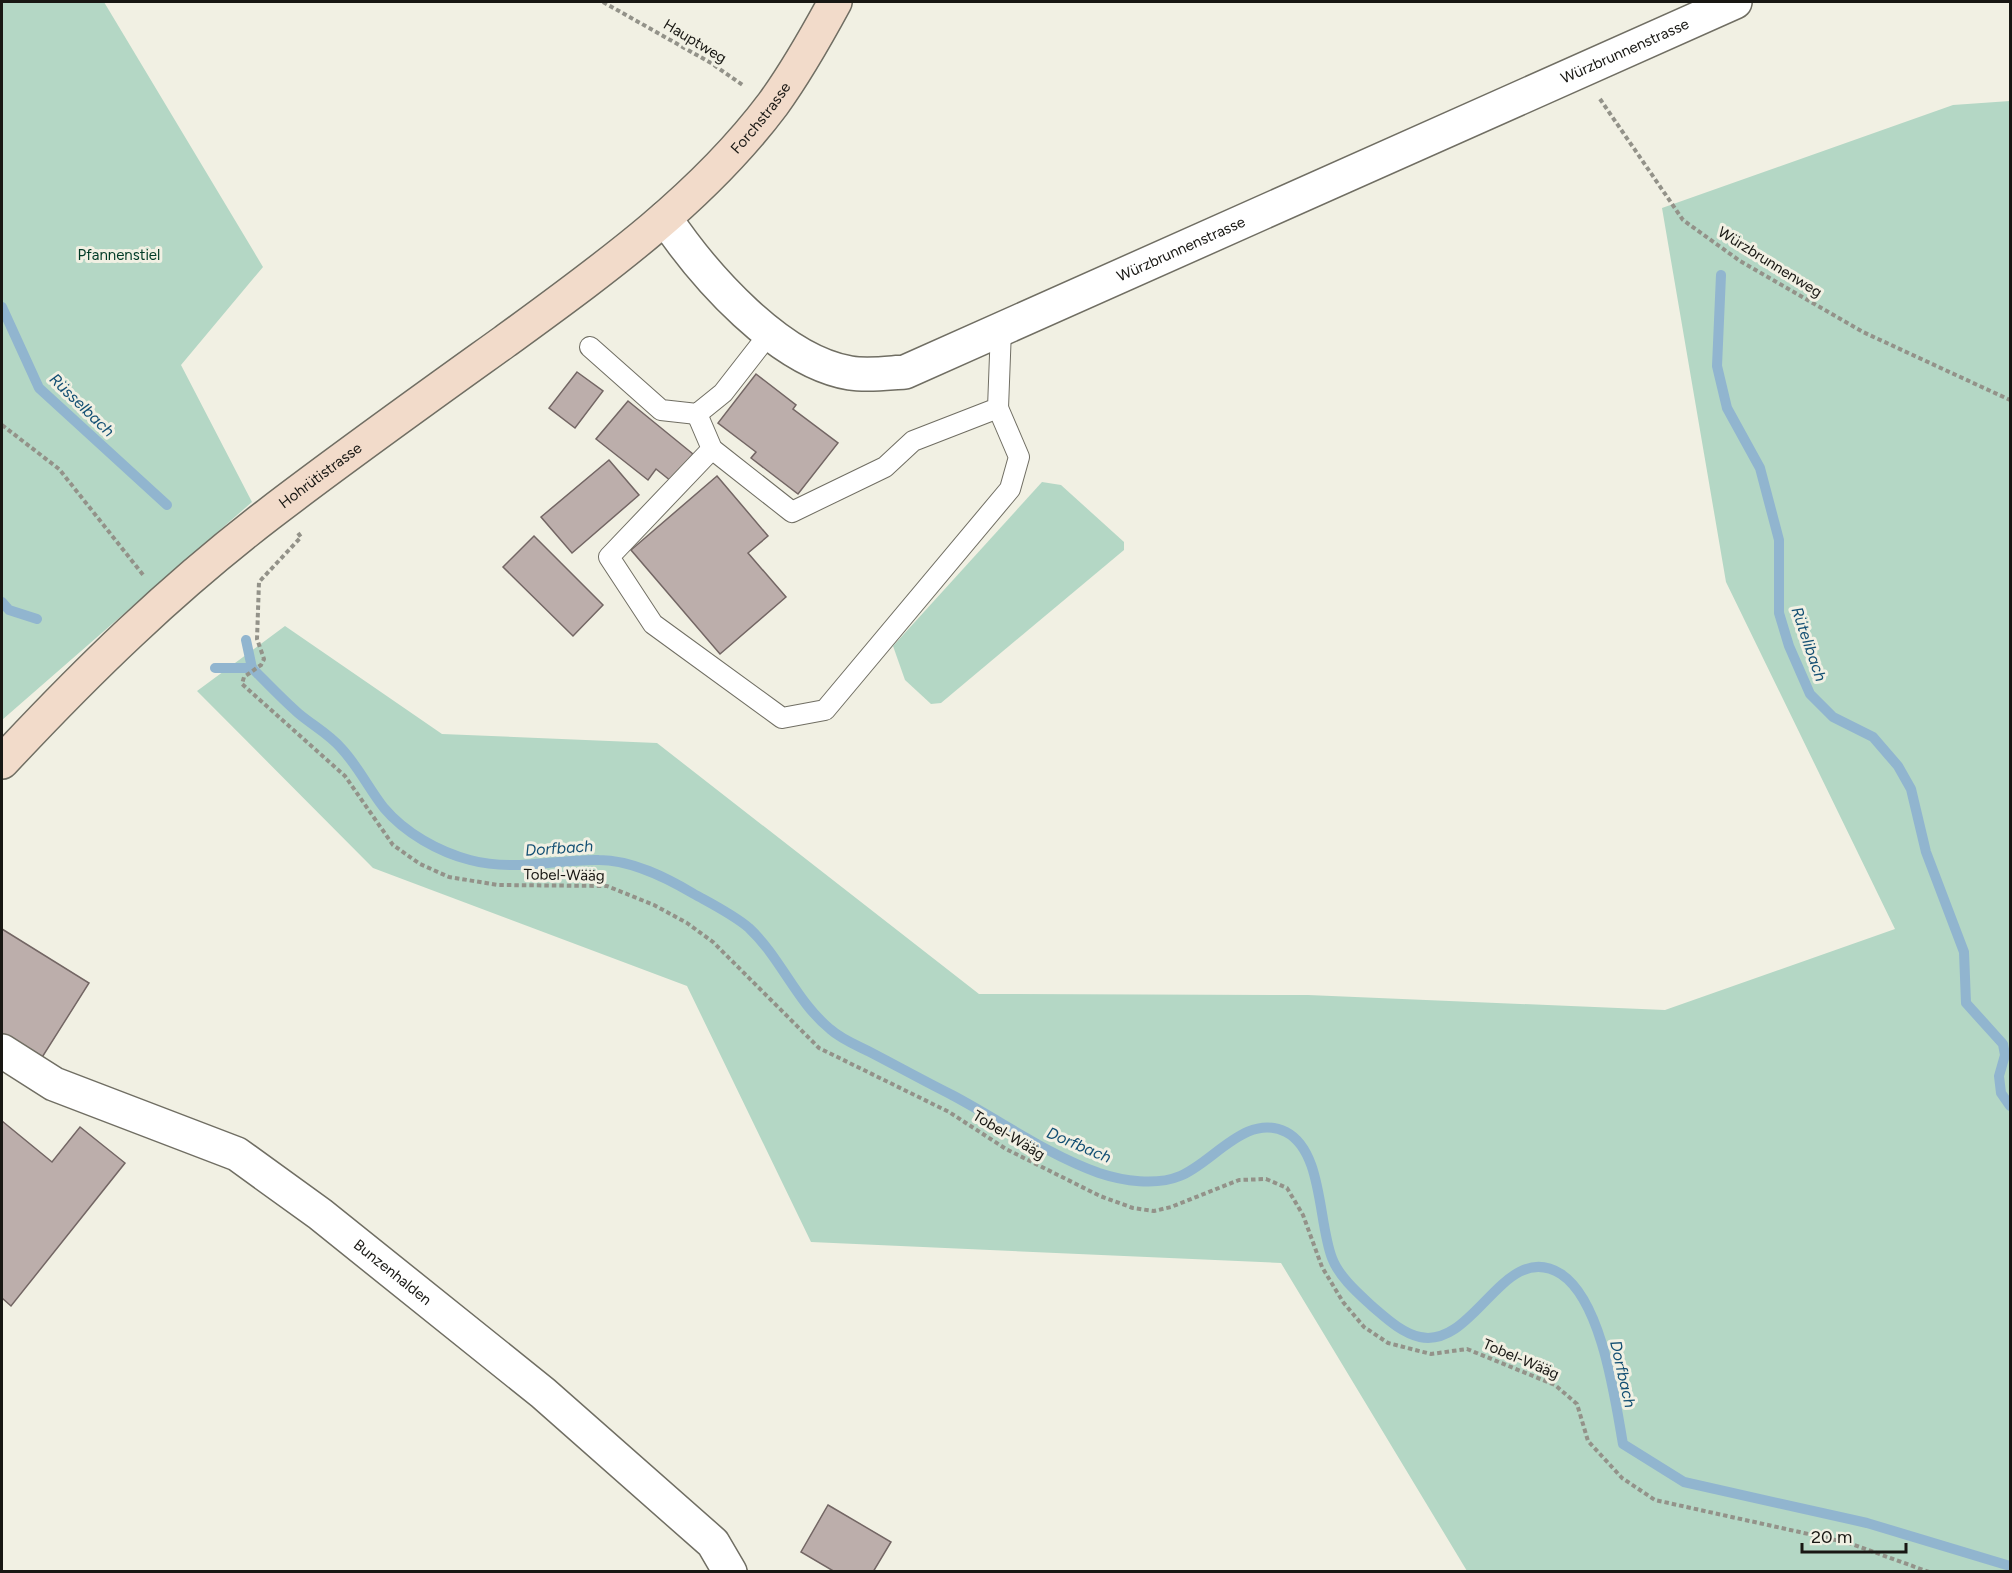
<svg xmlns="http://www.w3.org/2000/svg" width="2012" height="1573" font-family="Figtree,sans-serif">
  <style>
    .green { fill: #b4d7c5 }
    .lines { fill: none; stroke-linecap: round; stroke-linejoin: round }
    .stream { stroke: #91b5cf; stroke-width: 10 }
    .building { fill: #bcaeab; stroke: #736664; stroke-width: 1.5 }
    .lane-casing { stroke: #706e63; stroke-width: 22 }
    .street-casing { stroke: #706e63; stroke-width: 36 }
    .secondary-casing { stroke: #706e63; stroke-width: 36 }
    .path { stroke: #939289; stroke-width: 4; stroke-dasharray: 4.5 3; stroke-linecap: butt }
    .lane { stroke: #fff; stroke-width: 20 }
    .street { stroke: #fff; stroke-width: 33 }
    .secondary { stroke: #f2dbca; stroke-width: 33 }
    .labels { text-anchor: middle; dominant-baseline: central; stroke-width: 6; stroke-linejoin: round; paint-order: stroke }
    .street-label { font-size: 15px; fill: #181713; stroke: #f1f0e3 }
    .park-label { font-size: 15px; fill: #003a26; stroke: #f1f0e3 }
    .water-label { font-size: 16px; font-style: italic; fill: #134f73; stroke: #f1f0e3 }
  </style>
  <rect width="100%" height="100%" fill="#f1f0e3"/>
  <g class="green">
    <path d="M2,2H104L263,267L181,365L252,502L2,720Z"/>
    <path d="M2010,101V1571H1467L1281,1263L811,1242L687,986L373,868L197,691L285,626L442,734L657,743L979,994L1308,995L1665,1010L1895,929L1726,582L1662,208L1953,105Z"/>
    <path d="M1042,482L1061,485L1124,542V550L941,703L931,704L905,680L893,646Z"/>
  </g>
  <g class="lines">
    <g class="stream">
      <path d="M1721,275L1717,366L1727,408L1760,468L1779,540V613L1789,646L1810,694L1833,717L1873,737L1898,766L1911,789L1926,852L1964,952L1966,1003L2003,1044L2005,1055L1999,1076L2001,1093L2010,1106"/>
      <path d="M2,307L39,388L167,505"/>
      <path d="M2,602L9,610L37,619"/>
      <path d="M246,640L252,668"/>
      <path d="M215,668H252C267,683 282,699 298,713C312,725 329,734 341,748C358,766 369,789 384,808C405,833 439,852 470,860C514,872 556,859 599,860C632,860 667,878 694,894C712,904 734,915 749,928C781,958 796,1001 830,1029C841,1039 856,1045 870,1052C897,1066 924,1081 952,1095C1001,1121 1046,1154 1099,1173C1123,1181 1156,1186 1180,1176C1213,1163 1246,1112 1286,1132C1323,1151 1318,1222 1332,1258C1339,1277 1359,1294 1373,1307C1387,1319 1402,1333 1420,1337C1475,1349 1504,1238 1561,1274C1602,1301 1615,1399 1623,1444L1684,1482L1867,1523L2010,1566"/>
    </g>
  </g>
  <g class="building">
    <path d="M577,372L603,391L575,428L549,408Z"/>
    <path d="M756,374L796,405L793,409L838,443L798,494L751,458L756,452L718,423Z"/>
    <path d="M628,401L693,454L671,481L656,469L648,480L596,439Z"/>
    <path d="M609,460L639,495L572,553L541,517Z"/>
    <path d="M717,476L768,536L748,553L786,597L720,654L631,550Z"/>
    <path d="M534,536L603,605L573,636L503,567Z"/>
    <path d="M2,929L89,983L41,1059L2,1034Z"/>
    <path d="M2,1121L52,1162L80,1127L125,1163L11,1306L2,1298Z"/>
    <path d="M828,1505L891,1542L873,1572H835L801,1552Z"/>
  </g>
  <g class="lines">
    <g class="lane-casing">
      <g id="lane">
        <path d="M590,347L661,410L697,414L723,393L769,334"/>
        <path d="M697,414L712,449L792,512L885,467L913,441L998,408L1001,329"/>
        <path d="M712,449L609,557L653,624L782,718L825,710L1010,489L1019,457L998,408"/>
      </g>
    </g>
    <g class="street-casing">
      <g id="street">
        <path id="s1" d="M665,218C704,276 779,361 850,373C868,376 888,373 905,372L1735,2"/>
        <path id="s2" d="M2,1051L54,1084L237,1154L320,1214L543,1393L713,1543L730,1572"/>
      </g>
    </g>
    <g class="secondary-casing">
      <g id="secondary">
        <path id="s3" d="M2,762C87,671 170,590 269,514C346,455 426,398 504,342C600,272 701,200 773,104C797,71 816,37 835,2"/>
      </g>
    </g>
    <g class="path">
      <path d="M603,2L711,63L744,86"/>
      <path d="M1600,99L1683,220L1740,261L1863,332L2010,400"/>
      <path d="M2,425L59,469L144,576"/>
      <path d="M298,533L301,537L259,582L257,639L264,659L261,665L244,677L242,684L345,776L393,845L420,864L449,877L498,885L607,886L654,905L687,923L713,942L819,1048L949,1112L1006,1149L1100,1196L1133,1208L1154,1211L1171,1207L1239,1180L1266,1179L1287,1188L1303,1215L1322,1267L1343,1302L1364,1327L1388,1343L1431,1354L1467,1349L1555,1385L1577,1404L1588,1441L1622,1478L1655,1500L1849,1543L1929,1572"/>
    </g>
    <use href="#lane" class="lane"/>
    <use href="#street" class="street"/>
    <use href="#secondary" class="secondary"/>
  </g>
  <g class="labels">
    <g class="street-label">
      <text transform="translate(695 41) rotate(31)">Hauptweg</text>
      <text stroke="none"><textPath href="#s1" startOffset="1090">Würzbrunnenstrasse</textPath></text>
      <text stroke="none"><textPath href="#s3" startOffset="998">Forchstrasse</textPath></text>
      <text stroke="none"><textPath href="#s1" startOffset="604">Würzbrunnenstrasse</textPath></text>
      <text transform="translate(1770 262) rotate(32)">Würzbrunnenweg</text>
      <text stroke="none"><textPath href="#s3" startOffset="429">Hohrütistrasse</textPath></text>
      <text transform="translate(564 875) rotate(1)">Tobel-Wääg</text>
      <text transform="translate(1009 1135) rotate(31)">Tobel-Wääg</text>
      <text stroke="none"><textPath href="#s2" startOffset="453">Bunzenhalden</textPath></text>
      <text transform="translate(1521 1359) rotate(23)">Tobel-Wääg</text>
    </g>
    <g class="park-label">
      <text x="119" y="255">Pfannenstiel</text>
    </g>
    <g class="water-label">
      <text transform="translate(82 405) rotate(44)">Rüsselbach</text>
      <text transform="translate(1809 644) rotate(71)">Rütelibach</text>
      <text transform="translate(559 848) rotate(-4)">Dorfbach</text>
      <text transform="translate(1079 1145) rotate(23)">Dorfbach</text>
      <text transform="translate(1623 1374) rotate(77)">Dorfbach</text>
    </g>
  </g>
  <rect width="2012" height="1573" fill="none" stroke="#181713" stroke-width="6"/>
  <path d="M1802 1543v9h104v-9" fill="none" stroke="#181713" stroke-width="3"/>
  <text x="1811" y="1543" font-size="18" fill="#181713" stroke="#f1f0e3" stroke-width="4.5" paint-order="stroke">20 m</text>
</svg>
